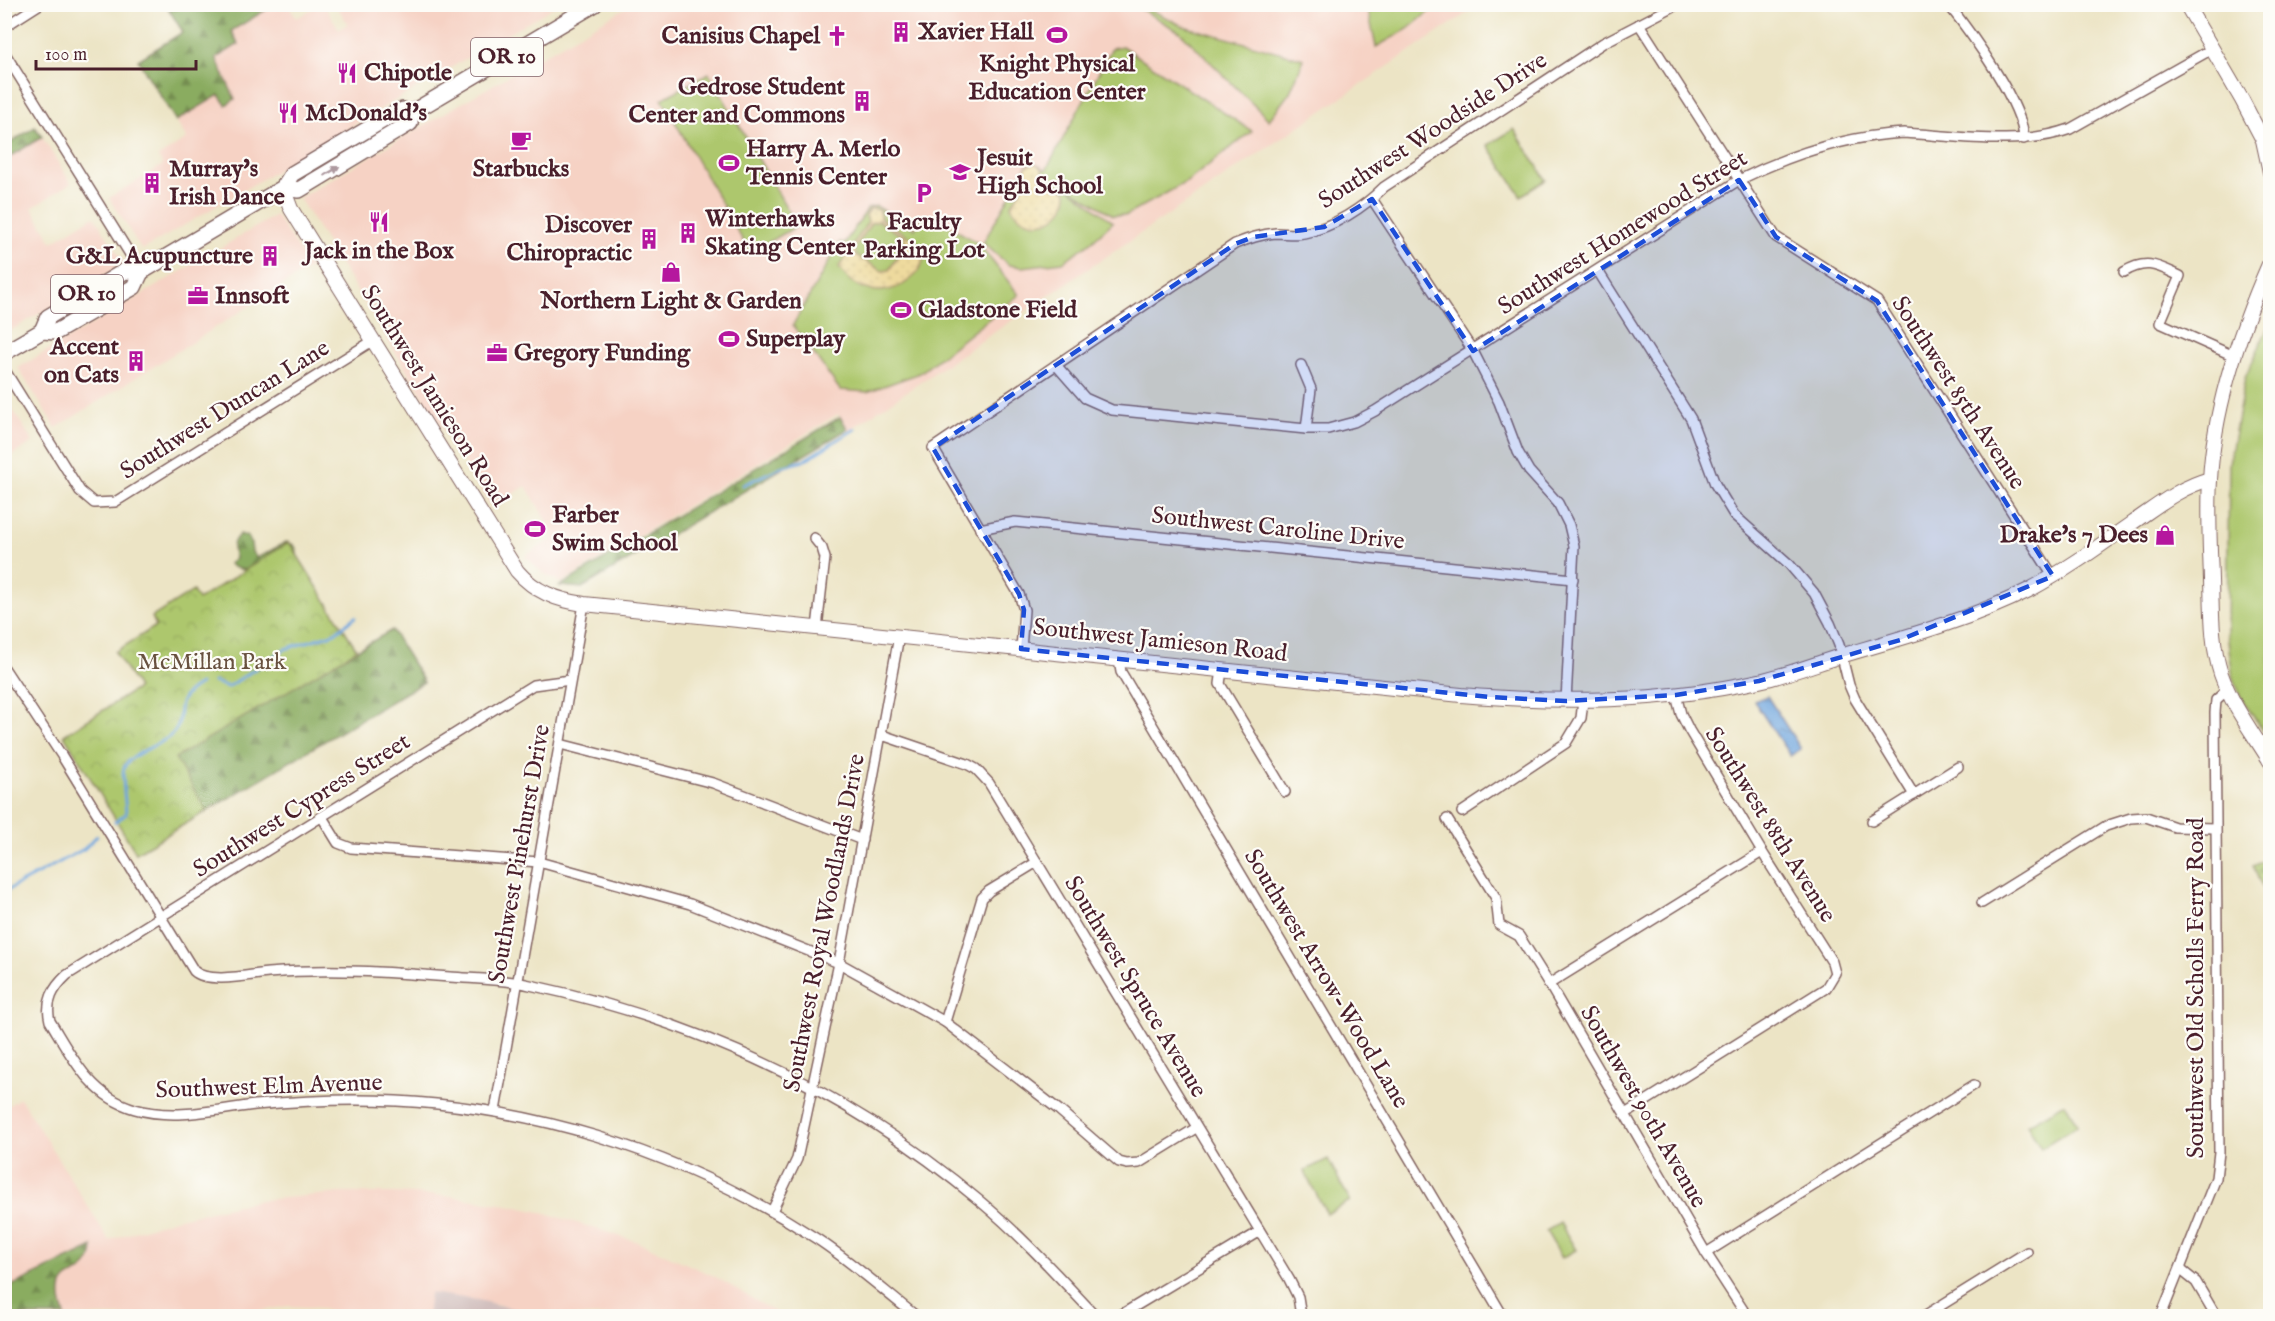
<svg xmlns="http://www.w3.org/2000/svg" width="2275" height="1321" font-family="'IM FELL English',serif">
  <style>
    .built { fill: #f6d2c4 }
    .industrial { fill: #d1bfbe }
    .grass { fill: #adc76d; stroke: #7c734c; stroke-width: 1.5 }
    .forest { fill: url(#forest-firs); stroke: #6a6646; stroke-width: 1.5 }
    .sand { fill: url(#sand-dots); stroke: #9c7c64; stroke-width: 1.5; fill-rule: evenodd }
    .cemetery { fill: url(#cemetery-stones); stroke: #7c734c; stroke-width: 1.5 }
    .park { fill: url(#park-crowns); stroke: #7c734c; stroke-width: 1.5 }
    .water { fill: url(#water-ripples); stroke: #5c6284; stroke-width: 1.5 }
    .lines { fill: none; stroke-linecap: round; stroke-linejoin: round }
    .stream { stroke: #6fa6de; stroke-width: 3 }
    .street-casing { stroke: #836461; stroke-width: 12 }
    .secondary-casing { stroke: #836461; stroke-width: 16 }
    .primary-casing { stroke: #836461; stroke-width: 18 }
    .street { stroke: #fff; stroke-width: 9 }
    .secondary { stroke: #fff; stroke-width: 14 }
    .primary { stroke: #fff; stroke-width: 15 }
    .oneway { fill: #ae9aa0 }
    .marked { fill: #1d4ed8; fill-opacity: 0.2; stroke: #1d4ed8; stroke-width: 4.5; stroke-dasharray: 12 8; stroke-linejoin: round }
    .labels { text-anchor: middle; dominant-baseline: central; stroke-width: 4.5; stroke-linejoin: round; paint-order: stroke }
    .shield { fill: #fdfcf7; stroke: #806168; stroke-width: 1.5 }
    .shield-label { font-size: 22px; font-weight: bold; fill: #4a1f2b }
    .poi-label { font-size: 24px; font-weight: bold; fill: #4a1f2b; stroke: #fdfcf7; text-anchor: start }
    .street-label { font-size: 24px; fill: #4a1f2b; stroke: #fdfcf7 }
    .park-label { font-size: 24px; fill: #68513f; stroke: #fdfcf7 }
  </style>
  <defs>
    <pattern id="forest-firs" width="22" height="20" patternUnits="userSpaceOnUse" patternTransform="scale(1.5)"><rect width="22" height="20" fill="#8aac60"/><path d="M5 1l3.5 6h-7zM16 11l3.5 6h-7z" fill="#738b4f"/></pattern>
    <pattern id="sand-dots" width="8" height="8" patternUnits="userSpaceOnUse" patternTransform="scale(1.5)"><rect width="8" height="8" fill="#eeda9e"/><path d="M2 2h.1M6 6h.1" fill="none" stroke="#cebb88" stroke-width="1.8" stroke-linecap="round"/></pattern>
    <pattern id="cemetery-stones" width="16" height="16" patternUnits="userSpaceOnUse" patternTransform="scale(1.5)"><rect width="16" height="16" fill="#adc76d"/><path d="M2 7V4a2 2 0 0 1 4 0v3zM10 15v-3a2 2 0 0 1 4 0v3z" fill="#96aa5f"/></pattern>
    <pattern id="park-crowns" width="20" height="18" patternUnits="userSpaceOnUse" patternTransform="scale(1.5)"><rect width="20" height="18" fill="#adc76d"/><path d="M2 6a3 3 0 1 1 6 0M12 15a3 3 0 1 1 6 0" fill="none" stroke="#96aa5f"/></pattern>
    <pattern id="water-ripples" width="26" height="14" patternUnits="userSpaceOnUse" patternTransform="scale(1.5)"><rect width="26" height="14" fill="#6fa6de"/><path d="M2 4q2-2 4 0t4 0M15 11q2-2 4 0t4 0" fill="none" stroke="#5d87b4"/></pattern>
  </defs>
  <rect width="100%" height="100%" fill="#fdfcf7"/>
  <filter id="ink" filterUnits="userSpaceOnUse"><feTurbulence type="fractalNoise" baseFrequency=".0167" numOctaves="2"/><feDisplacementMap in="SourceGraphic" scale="12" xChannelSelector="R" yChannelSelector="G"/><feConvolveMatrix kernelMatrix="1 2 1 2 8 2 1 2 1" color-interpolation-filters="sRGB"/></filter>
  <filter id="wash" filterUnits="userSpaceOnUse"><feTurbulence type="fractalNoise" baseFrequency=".008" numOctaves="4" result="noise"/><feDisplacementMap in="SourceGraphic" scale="24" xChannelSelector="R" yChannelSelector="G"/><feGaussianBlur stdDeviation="1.35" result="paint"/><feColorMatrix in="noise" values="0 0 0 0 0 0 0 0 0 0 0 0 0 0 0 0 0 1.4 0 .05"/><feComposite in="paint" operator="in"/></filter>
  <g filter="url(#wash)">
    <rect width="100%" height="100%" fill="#ece4c5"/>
    <g class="built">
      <path d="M274,5H288L297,18L318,5H324L339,29L348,24L336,5H557L142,250L109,198L163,165L158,157L187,139L176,121L219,95L216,58L231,31Z"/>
      <path d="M630,5H1479L851,429L849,431L838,414L561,583L541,572L525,556L554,538L547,526L549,524L526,486L492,507L299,198Z"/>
      <path d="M42,137L71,183L32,208L52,242L94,216L124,263L5,334L4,186L10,182L5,173V160Z"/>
      <path d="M276,215L310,268L56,428L18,368Z"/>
      <path d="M5,397L33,442L5,460H4Z"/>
      <path d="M20,1098L109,1240L175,1219L261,1200L341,1193H397L448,1196L513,1206L545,1213L635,1241L714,1276L782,1316H534L497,1304L430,1294L427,1316H355L322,1308L288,1306L229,1316H65L59,1296L61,1286L70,1276L83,1269L92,1247L5,1289V1108Z"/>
    </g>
    <path class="industrial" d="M430,1293L478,1300L519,1310L534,1316H427Z"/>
    <g class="grass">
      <path d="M1434,4L1436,6L1408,29L1376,47L1367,5Z"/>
      <path d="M1134,5H1141L1183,26L1304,59L1290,92L1269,120L1180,32Z"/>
      <path d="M1122,46L1252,131L1188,181L1127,215H1113L1068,187L1113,222L1091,242L1063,262L1022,267L1009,265L983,243L1027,165L1035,163L1046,170L1112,48Z"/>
      <path d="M709,73L797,226L750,253L662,99Z"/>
      <path d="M1514,129L1546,180L1521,196L1488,145Z"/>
      <path d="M876,206L915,229L923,216L949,226L978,243L1019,295L920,373L867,392L840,390L793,325L840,242L844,244L868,208Z"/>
      <path d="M2270,323V741L2245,704L2233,679L2227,632L2229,464L2245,378Z"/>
      <path d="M2065,1103L2078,1125L2041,1148L2027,1125Z"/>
      <path d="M1328,1159L1350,1201L1327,1214L1304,1171Z"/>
      <path d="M1560,1223L1576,1250L1562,1258L1546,1231Z"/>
    </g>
    <g class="forest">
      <path d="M166,5H274L231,31L239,44L216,58L235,99L226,105L219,95L176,121L138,60L183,32Z"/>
      <path d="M35,127L42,137L5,160V146Z"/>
      <path d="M840,417L848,429L582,588L560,586Z"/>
      <path d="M240,534L248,537L251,543L252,552L257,558L286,542C295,544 298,548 297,557C279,562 243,578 229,564L235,558C232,548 231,542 240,534Z"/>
      <path d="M342,626L357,650L392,630L424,682L136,853L109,748Z"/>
      <path d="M93,1247C91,1288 47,1260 65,1316H5V1289Z"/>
    </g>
    <g class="sand">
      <path d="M1035,163L1042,168L1044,177L1067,191C1068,224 1026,235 1011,206L1026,181L1021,176L1027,165Z"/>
      <path d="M871,208L879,210L881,219L926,248C922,294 861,307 839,267L868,222L866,215ZM879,221L904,237L906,244L889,270L882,271L856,255L855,248L871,223Z"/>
    </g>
    <path class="cemetery" d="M2268,859L2270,863V906L2253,866Z"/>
    <path class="park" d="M289,542L357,650L175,758L207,811L136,853L64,735L138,688L115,652L156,626L152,617L193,591L198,600Z"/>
    <path class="water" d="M1767,696L1801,749L1790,756L1754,701Z"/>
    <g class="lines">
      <g class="stream">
        <path d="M743,485L781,467L803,461L855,429"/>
        <path d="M214,682L228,687L285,649L335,633L355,617"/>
        <path d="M115,822L126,814C126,805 121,775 124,768C128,755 159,745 169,737C191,719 165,704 200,684"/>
        <path d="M4,892L84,849L97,836"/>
      </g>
    </g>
  </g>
  <g filter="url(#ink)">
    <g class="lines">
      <g class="street-casing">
        <g id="street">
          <path d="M1948,4C1971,33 2023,104 2024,139"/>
          <path d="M1639,24L1776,237L1877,301L2053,576"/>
          <path d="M4,27L40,4"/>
          <path d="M4,52L141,272"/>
          <path d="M1372,199L1473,351L1499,402L1518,452L1529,471L1558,503L1569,525L1574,546L1566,701"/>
          <path d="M1598,271L1691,419L1715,484L1734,515L1789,564L1814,593L1830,623L1839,645L1849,685L1855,699L1914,795"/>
          <path d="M2124,272C2147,258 2158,266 2180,276L2160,323L2234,356"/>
          <path d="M1056,365L1085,398L1112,410L1306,429H1328L1354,422L1375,411L1739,180C1791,154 1845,136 1904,133C1956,136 2021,147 2070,129L2212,49"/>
          <path d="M1301,365L1311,389L1306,429"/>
          <path d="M4,369L80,491L94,503L115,502L374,340"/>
          <path d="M980,529L1015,522L1573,579"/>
          <path d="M814,538L822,548L825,558L817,628"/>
          <path d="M1021,649L1024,610L1019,594L933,448L1235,244C1248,239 1261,234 1276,233C1285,233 1295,235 1304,233C1334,227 1363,208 1384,187L1603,43L1678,4"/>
          <path d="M1119,660L1121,672L1503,1316"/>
          <path d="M4,668L62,756L194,971C208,984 249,975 268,973C329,968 389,972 450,977C477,979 504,979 530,985C699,1021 849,1091 981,1202C1023,1237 1059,1277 1096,1316"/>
          <path d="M1222,670L1220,684L1285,792"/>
          <path d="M570,680L533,685L67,975C53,988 45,1002 50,1021C72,1057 91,1097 135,1109C173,1120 215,1110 255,1105C288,1102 322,1100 356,1100C520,1100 680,1150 817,1239C852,1262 883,1290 916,1316"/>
          <path d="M882,735L967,764L976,769L989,783L1289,1279L1298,1297L1301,1316"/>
          <path d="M560,744L713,783L862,840"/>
          <path d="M1462,812L1566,743L1581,718L1583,701"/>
          <path d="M322,817L338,843L351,848L539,862L690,904L839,963L945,1022L1059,1110L1119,1162L1127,1164L1139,1163L1196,1128"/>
          <path d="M1447,819L1496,898L1499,925L1519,936L1549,984L1706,1253L1747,1316"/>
          <path d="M1872,821L1958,767"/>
          <path d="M1982,903L2106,826L2131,818L2146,817L2175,827L2215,828"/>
          <path d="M1549,984L1762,852"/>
          <path d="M945,1022L982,898L989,891L1037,862"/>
          <path d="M495,1111L584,604"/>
          <path d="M1625,1114L1826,988L1835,973L1832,962L1762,852L1689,730L1681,714L1676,695"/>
          <path d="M772,1211L797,1159L839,963L899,636"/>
          <path d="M1706,1253L1974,1085"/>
          <path d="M2181,1270L2196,1282L2216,1316"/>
          <path d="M1119,1316L1259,1232"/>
          <path d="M1924,1316L2027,1252"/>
          <path d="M2161,1316L2216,1178L2219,1152L2215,713L2216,700L2227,690"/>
        </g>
      </g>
      <g class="secondary-casing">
        <g id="secondary">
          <path d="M2186,4L2242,100L2263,140L2270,172"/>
          <path d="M283,188L291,209L517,571C535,592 557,600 584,604L1461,695C1560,703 1660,703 1759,681C1791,674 1822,661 1854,652C1913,635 1973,618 2029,590C2065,571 2098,547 2132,523C2157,506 2180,487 2210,479"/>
          <path d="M2270,262C2240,330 2214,405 2210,480C2208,513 2210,547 2211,580C2212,611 2211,644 2221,674C2232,706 2253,733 2270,761"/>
        </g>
      </g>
      <g class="primary-casing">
        <g id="primary">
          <path d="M283,188L299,190L410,123L411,113"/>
          <path d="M42,331L48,317L125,271L141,272L283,188L292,174L395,113L403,110L411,113L595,4"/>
          <path d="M4,353L42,331L56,332L134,287L141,272"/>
        </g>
      </g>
      <use href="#street" class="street"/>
      <use href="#secondary" class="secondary"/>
      <use href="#primary" class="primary"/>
    </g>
    <defs><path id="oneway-solid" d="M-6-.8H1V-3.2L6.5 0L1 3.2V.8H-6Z" transform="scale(1.5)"/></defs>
    <use class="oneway" href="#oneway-solid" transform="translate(332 171) rotate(-31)"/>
  </g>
  <path class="marked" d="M1739,180L1776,237L1877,301L2053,576L1900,640L1759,681L1676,695L1566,701L1490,697L1021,649L1024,610L1019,594L933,448L1235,244L1253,237L1324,227L1372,199L1473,351Z"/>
  <defs>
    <g id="building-bare" transform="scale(1.62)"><path d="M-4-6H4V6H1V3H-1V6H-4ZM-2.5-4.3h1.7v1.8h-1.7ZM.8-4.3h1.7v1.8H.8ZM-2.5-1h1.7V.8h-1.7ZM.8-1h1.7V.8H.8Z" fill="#b5179e" stroke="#fdfcf7" stroke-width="2.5" paint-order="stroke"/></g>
    <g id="stadium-bare" transform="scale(1.62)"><path d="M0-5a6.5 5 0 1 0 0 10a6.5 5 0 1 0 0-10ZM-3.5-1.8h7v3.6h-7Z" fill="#b5179e" stroke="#fdfcf7" stroke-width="2.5" paint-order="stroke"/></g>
    <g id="church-bare" transform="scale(1.62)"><path d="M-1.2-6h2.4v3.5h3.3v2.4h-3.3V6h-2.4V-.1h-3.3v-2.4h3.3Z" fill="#b5179e" stroke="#fdfcf7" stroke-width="2.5" paint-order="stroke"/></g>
    <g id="restaurant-bare" transform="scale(1.62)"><path d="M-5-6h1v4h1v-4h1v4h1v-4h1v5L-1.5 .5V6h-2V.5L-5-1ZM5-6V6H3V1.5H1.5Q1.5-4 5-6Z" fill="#b5179e" stroke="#fdfcf7" stroke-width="2.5" paint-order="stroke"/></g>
    <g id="cafe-bare" transform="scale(1.62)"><path d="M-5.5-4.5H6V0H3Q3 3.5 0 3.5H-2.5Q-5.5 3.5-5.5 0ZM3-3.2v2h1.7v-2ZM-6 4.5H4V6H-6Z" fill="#b5179e" stroke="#fdfcf7" stroke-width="2.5" paint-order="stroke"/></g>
    <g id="school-bare" transform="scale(1.62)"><path d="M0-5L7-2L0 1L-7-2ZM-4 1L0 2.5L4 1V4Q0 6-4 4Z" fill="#b5179e" stroke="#fdfcf7" stroke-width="2.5" paint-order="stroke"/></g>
    <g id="parking-bare" transform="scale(1.62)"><path d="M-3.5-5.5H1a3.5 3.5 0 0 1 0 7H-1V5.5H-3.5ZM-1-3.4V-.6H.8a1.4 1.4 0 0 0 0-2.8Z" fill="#b5179e" stroke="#fdfcf7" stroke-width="2.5" paint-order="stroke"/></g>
    <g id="shop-bare" transform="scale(1.62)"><path d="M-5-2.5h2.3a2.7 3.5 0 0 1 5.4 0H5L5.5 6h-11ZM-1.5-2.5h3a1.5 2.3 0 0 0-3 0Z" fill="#b5179e" stroke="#fdfcf7" stroke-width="2.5" paint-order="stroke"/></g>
    <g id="office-bare" transform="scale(1.62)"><path d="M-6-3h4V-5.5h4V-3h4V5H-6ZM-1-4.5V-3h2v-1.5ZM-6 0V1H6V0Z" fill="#b5179e" stroke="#fdfcf7" stroke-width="2.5" paint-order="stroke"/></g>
  </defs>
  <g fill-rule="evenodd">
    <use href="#building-bare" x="901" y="32"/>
    <use href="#stadium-bare" x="1057" y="35"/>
    <use href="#church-bare" x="837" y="36"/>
    <use href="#restaurant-bare" x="347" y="73"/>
    <use href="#building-bare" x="862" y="101"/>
    <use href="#restaurant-bare" x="288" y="113"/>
    <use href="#cafe-bare" x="521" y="140"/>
    <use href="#stadium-bare" x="729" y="163"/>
    <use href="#school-bare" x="960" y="172"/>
    <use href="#building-bare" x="152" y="183"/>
    <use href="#parking-bare" x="924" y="193"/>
    <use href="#restaurant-bare" x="379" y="222"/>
    <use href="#building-bare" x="688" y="233"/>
    <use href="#building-bare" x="649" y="239"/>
    <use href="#building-bare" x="270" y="256"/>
    <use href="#shop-bare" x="671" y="272"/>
    <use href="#office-bare" x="198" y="296"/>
    <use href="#stadium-bare" x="901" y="310"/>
    <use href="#stadium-bare" x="729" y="339"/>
    <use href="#office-bare" x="497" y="353"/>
    <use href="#building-bare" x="136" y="361"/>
    <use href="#stadium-bare" x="535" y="529"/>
    <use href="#shop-bare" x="2165" y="535"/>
  </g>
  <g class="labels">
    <g class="shield">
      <rect x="471" y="38" width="72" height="38" rx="4.5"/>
      <rect x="51" y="275" width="72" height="38" rx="4.5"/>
    </g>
    <g class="shield-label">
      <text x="507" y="57">OR 10</text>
      <text x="87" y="294">OR 10</text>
    </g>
    <g class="poi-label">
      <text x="918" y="32">Xavier Hall</text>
      <text x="820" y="36" text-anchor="end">Canisius Chapel</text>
      <text x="1057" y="64" text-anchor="middle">Knight Physical<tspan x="1057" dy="28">Education Center</tspan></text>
      <text x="364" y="73">Chipotle</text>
      <text x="845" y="87" text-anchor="end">Gedrose Student<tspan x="845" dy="28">Center and Commons</tspan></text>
      <text x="305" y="113">McDonald's</text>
      <text x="746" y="149">Harry A. Merlo<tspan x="746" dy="28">Tennis Center</tspan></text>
      <text x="977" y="158">Jesuit<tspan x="977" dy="28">High School</tspan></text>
      <text x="169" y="169">Murray's<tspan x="169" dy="28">Irish Dance</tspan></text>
      <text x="521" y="169" text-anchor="middle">Starbucks</text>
      <text x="705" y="219">Winterhawks<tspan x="705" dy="28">Skating Center</tspan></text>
      <text x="924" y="222" text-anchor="middle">Faculty<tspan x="924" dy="28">Parking Lot</tspan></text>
      <text x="632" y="225" text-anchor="end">Discover<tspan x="632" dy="28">Chiropractic</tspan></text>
      <text x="379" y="251" text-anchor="middle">Jack in the Box</text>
      <text x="253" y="256" text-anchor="end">G&amp;L Acupuncture</text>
      <text x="215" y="296">Innsoft</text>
      <text x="671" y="301" text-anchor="middle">Northern Light &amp; Garden</text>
      <text x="918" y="310">Gladstone Field</text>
      <text x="746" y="339">Superplay</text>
      <text x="119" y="347" text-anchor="end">Accent<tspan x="119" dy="28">on Cats</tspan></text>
      <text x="514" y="353">Gregory Funding</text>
      <text x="552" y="515">Farber<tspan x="552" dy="28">Swim School</tspan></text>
      <text x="2148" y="535" text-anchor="end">Drake's 7 Dees</text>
    </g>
    <g class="street-label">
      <text transform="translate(1433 131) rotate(-33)">Southwest Woodside Drive</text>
      <text transform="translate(1623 233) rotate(-32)">Southwest Homewood Street</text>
      <text transform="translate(1958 393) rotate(57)">Southwest 85th Avenue</text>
      <text transform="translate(434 396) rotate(58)">Southwest Jamieson Road</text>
      <text transform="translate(225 410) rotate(-32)">Southwest Duncan Lane</text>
      <text transform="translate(1278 529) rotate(6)">Southwest Caroline Drive</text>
      <text transform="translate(1160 641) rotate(6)">Southwest Jamieson Road</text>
      <text transform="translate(302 806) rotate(-32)">Southwest Cypress Street</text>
      <text transform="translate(1770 825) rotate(58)">Southwest 88th Avenue</text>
      <text transform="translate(520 854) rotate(-80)">Southwest Pinehurst Drive</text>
      <text transform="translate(825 923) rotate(-79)">Southwest Royal Woodlands Drive</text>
      <text transform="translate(1326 979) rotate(59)">Southwest Arrow-Wood Lane</text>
      <text transform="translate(1135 987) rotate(59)">Southwest Spruce Avenue</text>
      <text transform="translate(2196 988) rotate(-90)">Southwest Old Scholls Ferry Road</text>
      <text transform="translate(269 1087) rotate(-2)">Southwest Elm Avenue</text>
      <text transform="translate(1643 1107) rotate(60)">Southwest 90th Avenue</text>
    </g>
    <g class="park-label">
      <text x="212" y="662">McMillan Park</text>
    </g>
  </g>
  <rect width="2275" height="1321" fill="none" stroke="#fdfcf7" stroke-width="24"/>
  <path d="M36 60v9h160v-9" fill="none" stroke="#4a1f2b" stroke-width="3"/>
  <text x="45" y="60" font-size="18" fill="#4a1f2b" stroke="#fdfcf7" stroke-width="4.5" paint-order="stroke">100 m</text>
</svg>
